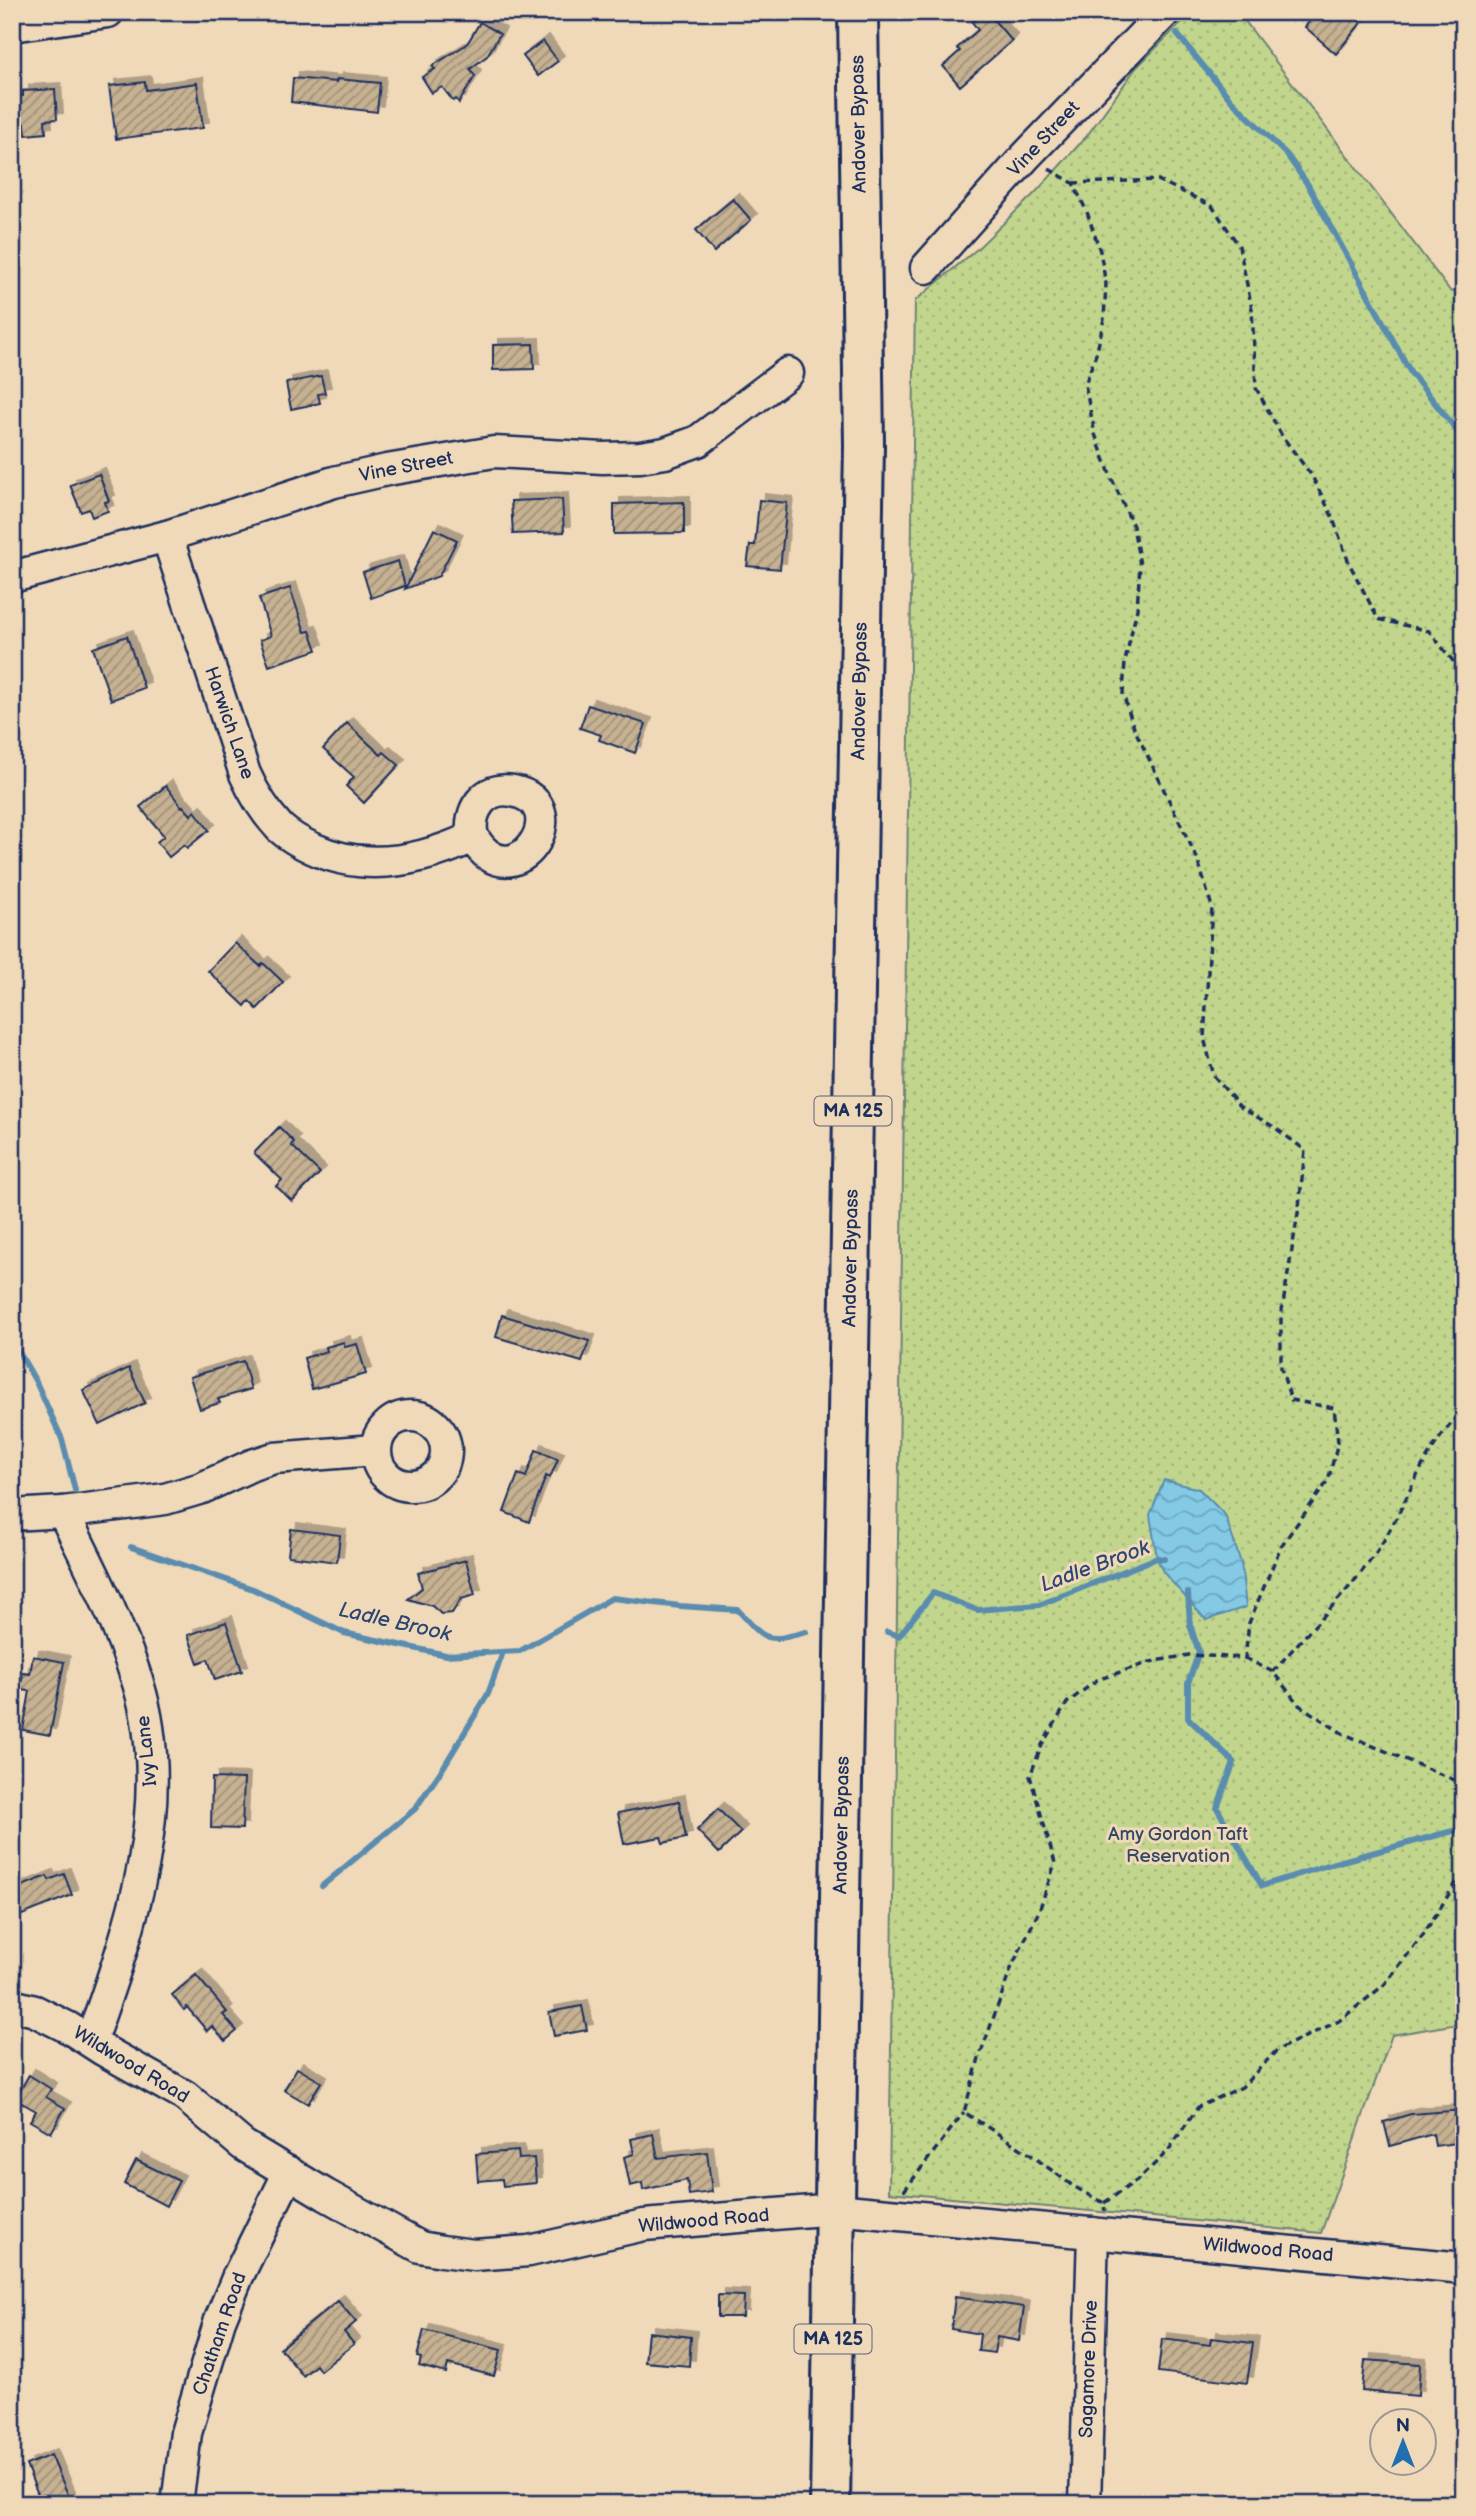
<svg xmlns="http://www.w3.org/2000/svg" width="1476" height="2516" font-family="'Balsamiq Sans',sans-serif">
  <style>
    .park { fill: url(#park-dots); stroke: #6e8275; stroke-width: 2 }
    .water { fill: url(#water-waves); stroke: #5a8caf; stroke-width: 2 }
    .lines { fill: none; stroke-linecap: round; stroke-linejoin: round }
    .stream { stroke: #5a8caf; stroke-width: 6 }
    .building { fill: url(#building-hatch); stroke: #1b2f5e; stroke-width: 2; filter: url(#shadow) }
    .minor-casing { stroke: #1b2f5e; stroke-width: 35 }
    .major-casing { stroke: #1b2f5e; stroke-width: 44 }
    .path { stroke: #1b2f5e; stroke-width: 3.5; stroke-dasharray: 7 5; stroke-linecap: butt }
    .minor { stroke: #f0d9b8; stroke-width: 30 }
    .major { stroke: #f0d9b8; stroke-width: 38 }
    .labels { text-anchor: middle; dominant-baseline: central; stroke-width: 6; stroke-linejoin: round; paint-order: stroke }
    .shield { fill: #f0d9b8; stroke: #5b6279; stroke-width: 2 }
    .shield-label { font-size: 18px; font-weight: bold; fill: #1b2f5e }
    .street-label { font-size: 19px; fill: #1b2f5e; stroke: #f0d9b8 }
    .park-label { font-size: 19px; fill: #344865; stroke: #f0d9b8 }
    .water-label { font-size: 21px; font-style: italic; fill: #2b4672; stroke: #f0d9b8 }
  </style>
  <defs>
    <pattern id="park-dots" width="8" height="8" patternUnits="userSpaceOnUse" patternTransform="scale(1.75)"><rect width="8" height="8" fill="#c1d68c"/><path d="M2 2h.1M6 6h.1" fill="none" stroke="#a5b87b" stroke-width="1.8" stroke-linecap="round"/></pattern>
    <pattern id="water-waves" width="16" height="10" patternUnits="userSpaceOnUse" patternTransform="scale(1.75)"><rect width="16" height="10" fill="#84cae5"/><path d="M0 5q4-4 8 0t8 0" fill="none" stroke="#6ba4bd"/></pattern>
    <pattern id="building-hatch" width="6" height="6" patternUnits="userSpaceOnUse" patternTransform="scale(1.75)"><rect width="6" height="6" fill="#c6b191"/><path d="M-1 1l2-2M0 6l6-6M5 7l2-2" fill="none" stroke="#a0907a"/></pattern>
    <filter id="shadow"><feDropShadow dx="6" dy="-6" stdDeviation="0" flood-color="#0004"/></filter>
  </defs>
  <rect width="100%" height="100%" fill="#f0d9b8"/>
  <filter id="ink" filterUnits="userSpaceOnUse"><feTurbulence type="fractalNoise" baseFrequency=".0143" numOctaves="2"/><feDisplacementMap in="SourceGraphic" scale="14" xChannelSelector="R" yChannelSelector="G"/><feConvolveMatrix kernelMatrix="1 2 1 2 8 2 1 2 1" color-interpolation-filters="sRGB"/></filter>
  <g filter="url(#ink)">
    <path class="park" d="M1192,12H1238L1451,292L1464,288V2023L1392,2035L1321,2233L889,2192L915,301L977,249L1035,193L1086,137L1136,68Z"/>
    <path class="water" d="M1164,1480L1199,1489L1225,1515L1241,1563L1246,1607L1206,1620L1163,1572L1157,1558L1150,1515Z"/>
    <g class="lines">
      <g class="stream">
        <path d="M1177,34L1231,100L1287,155L1308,185L1411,373L1464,439"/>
        <path d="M12,1340L36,1382L62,1439L75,1490"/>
        <path d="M131,1547L253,1589L344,1633L446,1655L520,1651L612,1598L680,1606L738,1610C766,1641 765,1643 806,1632"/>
        <path d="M1188,1593L1190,1625L1199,1652L1188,1683V1718L1234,1762L1217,1808L1262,1886L1331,1864L1464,1828"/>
        <path d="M887,1632L899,1636L933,1593L977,1610L1039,1605L1157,1558L1164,1559"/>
        <path d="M322,1886L415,1809L443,1768L488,1694L503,1652"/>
      </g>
    </g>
    <g class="building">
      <path d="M983,12H987L1012,41L960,86L943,66L960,51L957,48L978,30L972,22Z"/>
      <path d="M1317,12H1366L1359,21L1361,23L1336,54L1305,27Z"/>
      <path d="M480,22L500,34L487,56L470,69L475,76L459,103L456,99L453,101L442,87L432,93L422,77L435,69L432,66L467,44Z"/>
      <path d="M543,41L558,61L538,76L523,56Z"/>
      <path d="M293,78L336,82L337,79L380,83L377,112L291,102Z"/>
      <path d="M145,82L146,90L197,83L203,128L116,139L109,86Z"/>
      <path d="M55,89L57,119L45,120L46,133L26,135L25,124L12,125V96H23V91Z"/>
      <path d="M733,199L751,220L714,252L696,230Z"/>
      <path d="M533,344L534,369L493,370V345Z"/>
      <path d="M321,376L325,393L318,394L320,403L291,409L286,383Z"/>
      <path d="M99,474L109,501L105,502L108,511L92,517L89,509L81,512L70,485Z"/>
      <path d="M562,499L564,532L513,534L511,501Z"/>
      <path d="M759,500L787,503L780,569L747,566L750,545H755Z"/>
      <path d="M684,502V533L614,534V504Z"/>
      <path d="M434,529L457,540L439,576L405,589Z"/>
      <path d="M398,561L405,586L371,598L363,572Z"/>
      <path d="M290,588L305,632L310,631L317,650L269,666L260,640L271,636L259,598Z"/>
      <path d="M127,636L144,688L111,700L93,648Z"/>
      <path d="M588,705L646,724L635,753L599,740L601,735L580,728Z"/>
      <path d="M347,723L381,755L384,752L399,765L364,803L346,786L354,777L323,749Z"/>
      <path d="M166,786L182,807L183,806L191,815L195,811L209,830L187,848L184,845L169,857L157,842L164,836L140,807Z"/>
      <path d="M235,943L260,966L263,963L283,982L257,1009L249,1001L245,1006L208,971Z"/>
      <path d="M279,1127L294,1142L291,1145L320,1173L292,1201L276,1186L282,1180L254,1153Z"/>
      <path d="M502,1315L589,1341L582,1362L496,1337Z"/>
      <path d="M344,1342L345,1347L357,1344L366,1374L312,1389L304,1358L327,1351L326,1347Z"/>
      <path d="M243,1361L251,1389L218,1399L220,1403L200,1409L190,1377Z"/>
      <path d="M129,1368L145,1403L100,1425L83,1390Z"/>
      <path d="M536,1450L558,1459L550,1478L546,1476L529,1522L504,1512L518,1474L526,1477Z"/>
      <path d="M291,1529L340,1535L337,1562L288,1556Z"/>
      <path d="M466,1560L475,1595L461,1599L452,1613L441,1614L432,1606L408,1599L422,1588L418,1573Z"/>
      <path d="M226,1622L242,1671L215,1680L208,1659L198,1663L188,1635Z"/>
      <path d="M33,1656L64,1662L50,1735L23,1730L30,1691L20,1690L23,1673L30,1674Z"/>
      <path d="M212,1778L244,1779L242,1829L211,1828Z"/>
      <path d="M679,1801L686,1838L663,1843L661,1837L624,1844L618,1813Z"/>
      <path d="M718,1809L741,1832L719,1853L697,1830Z"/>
      <path d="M64,1874L72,1895L12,1919V1890L47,1876L49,1880Z"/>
      <path d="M196,1975L227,2012L223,2015L237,2031L225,2041L212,2026L207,2031L187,2007L184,2010L172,1995Z"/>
      <path d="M582,2006L587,2030L554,2036L549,2012Z"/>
      <path d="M297,2068L321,2082L308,2104L284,2090Z"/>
      <path d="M29,2075L51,2089L46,2097L65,2108L51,2133L30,2121L36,2111L15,2099Z"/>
      <path d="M1464,2110V2142L1435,2146L1433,2134L1390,2146L1384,2122L1411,2114Z"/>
      <path d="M653,2134L658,2158L707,2152L712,2192L689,2195L687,2180L643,2190L642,2183L630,2186L624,2157L634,2154L631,2139Z"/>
      <path d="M518,2151L519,2159L534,2158L536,2183L503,2186L502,2179L478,2181L476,2154Z"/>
      <path d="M136,2160L179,2181L166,2206L124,2184Z"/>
      <path d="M718,2295L744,2296L743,2317H718Z"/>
      <path d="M955,2297L1024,2307L1019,2341L997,2337L994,2353L978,2351L980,2334L951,2329Z"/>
      <path d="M338,2301L356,2322L344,2332L354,2344L320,2371L316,2365L303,2376L280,2348Z"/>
      <path d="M424,2330L501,2350L494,2376L448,2364L446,2373L419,2366L421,2358L417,2357Z"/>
      <path d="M648,2332L691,2337L689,2366L645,2362Z"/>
      <path d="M1211,2338L1253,2343L1247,2383L1158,2372L1162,2339L1210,2345Z"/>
      <path d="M1365,2360L1420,2364L1418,2396L1362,2391Z"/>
      <path d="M51,2455L72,2504H42L26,2465Z"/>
    </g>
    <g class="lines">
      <g class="minor-casing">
        <g id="minor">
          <path d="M12,26L108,12"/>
          <path d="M926,268L1026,156L1165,12"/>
          <path d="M167,536L245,774C254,794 265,812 280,828C289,836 301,843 312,848C365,873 422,861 473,837C467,812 484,785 513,791C579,804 514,906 473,837"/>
          <path d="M12,577L167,536L334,482L387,470L494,452L603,458L640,457L665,453L698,441L788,373"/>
          <circle cx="411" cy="1451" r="35"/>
          <path d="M63,1512C91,1568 119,1623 138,1683C175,1802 131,1928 91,2040"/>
          <path d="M12,1515L63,1512L165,1499L202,1488L252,1465L274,1458L375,1450"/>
          <path d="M12,2005L35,2011L69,2028L103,2050L185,2096L243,2145L326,2195L420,2247L442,2251L474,2255L529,2251L644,2225L835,2209L1464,2268"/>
          <path d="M177,2504L186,2433L220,2320L238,2276L289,2172"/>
          <path d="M1085,2504L1093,2233"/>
        </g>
      </g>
      <g class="major-casing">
        <path id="major" d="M830,2504L864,445L858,12"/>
      </g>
      <g class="path">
        <path d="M1049,169L1073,183L1087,212L1100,251L1106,284L1104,319L1097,351L1085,385L1095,434L1111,477L1133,526L1140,565L1137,609L1125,661L1123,694L1134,728L1197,858L1212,907L1204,1038L1214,1076L1240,1107L1274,1127L1305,1150L1299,1207L1281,1316V1368L1291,1400L1334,1408L1338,1442L1328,1481L1281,1546L1249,1623L1245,1658L1189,1655L1150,1662L1097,1680L1067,1703L1042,1745L1030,1776L1055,1863L1039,1911L1012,1966L979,2058L964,2112L1031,2155L1073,2186L1104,2203L1105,2211"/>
        <path d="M1073,183L1158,180L1212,206L1239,246L1252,309L1256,388L1282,436L1312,476L1332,516L1349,563L1378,619L1429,631L1453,661L1464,690"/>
        <path d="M1464,831L1459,858L1464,920"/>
        <path d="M1245,1658L1273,1672L1299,1705L1342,1733L1464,1784"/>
        <path d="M1273,1672C1307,1631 1347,1595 1377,1551C1408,1505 1421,1449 1464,1411"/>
        <path d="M904,2191L964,2112"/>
        <path d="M1104,2203L1139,2179L1168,2151L1198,2107L1242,2087L1277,2050L1339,2021L1384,1985L1423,1935L1461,1875L1464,1863"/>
      </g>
      <use href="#minor" class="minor"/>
      <use href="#major" class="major"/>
    </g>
  </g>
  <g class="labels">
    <g class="shield">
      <rect x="814.5" y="1096.5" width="77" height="29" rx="5"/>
      <rect x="794.5" y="2324.5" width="77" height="29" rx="5"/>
    </g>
    <g class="shield-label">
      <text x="853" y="1111">MA 125</text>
      <text x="833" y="2339">MA 125</text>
    </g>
    <g class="street-label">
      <text transform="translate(859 124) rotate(-91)">Andover Bypass</text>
      <text transform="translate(1044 139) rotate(-47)">Vine Street</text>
      <text transform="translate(406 467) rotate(-11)">Vine Street</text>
      <text transform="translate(860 691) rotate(-89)">Andover Bypass</text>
      <text transform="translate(229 723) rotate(71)">Harwich Lane</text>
      <text transform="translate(851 1258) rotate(-89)">Andover Bypass</text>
      <text transform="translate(147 1751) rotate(-96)">Ivy Lane</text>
      <text transform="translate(842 1825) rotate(-89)">Andover Bypass</text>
      <text transform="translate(131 2065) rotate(31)">Wildwood Road</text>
      <text transform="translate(704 2221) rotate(-5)">Wildwood Road</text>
      <text transform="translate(1268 2250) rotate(5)">Wildwood Road</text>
      <text transform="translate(220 2334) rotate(-71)">Chatham Road</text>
      <text transform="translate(1089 2369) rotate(-88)">Sagamore Drive</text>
    </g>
    <g class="park-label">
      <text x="1178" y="1834">Amy Gordon Taft<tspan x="1178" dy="22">Reservation</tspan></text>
    </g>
    <g class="water-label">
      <text transform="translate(1095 1566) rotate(-20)">Ladle Brook</text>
      <text transform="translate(395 1622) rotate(13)">Ladle Brook</text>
    </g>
  </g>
  <rect width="1476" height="2516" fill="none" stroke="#f0d9b8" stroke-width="42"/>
  <rect x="21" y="21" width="1434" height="2474" fill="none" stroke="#1b2f5e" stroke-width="2.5" filter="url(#ink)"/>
  <g transform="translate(1403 2442)"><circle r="33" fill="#f0d9b8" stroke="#9b9594" stroke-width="2"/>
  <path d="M0-5L12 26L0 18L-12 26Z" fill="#1f6fb2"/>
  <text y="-10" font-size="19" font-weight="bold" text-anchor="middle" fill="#1b2f5e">N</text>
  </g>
</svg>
